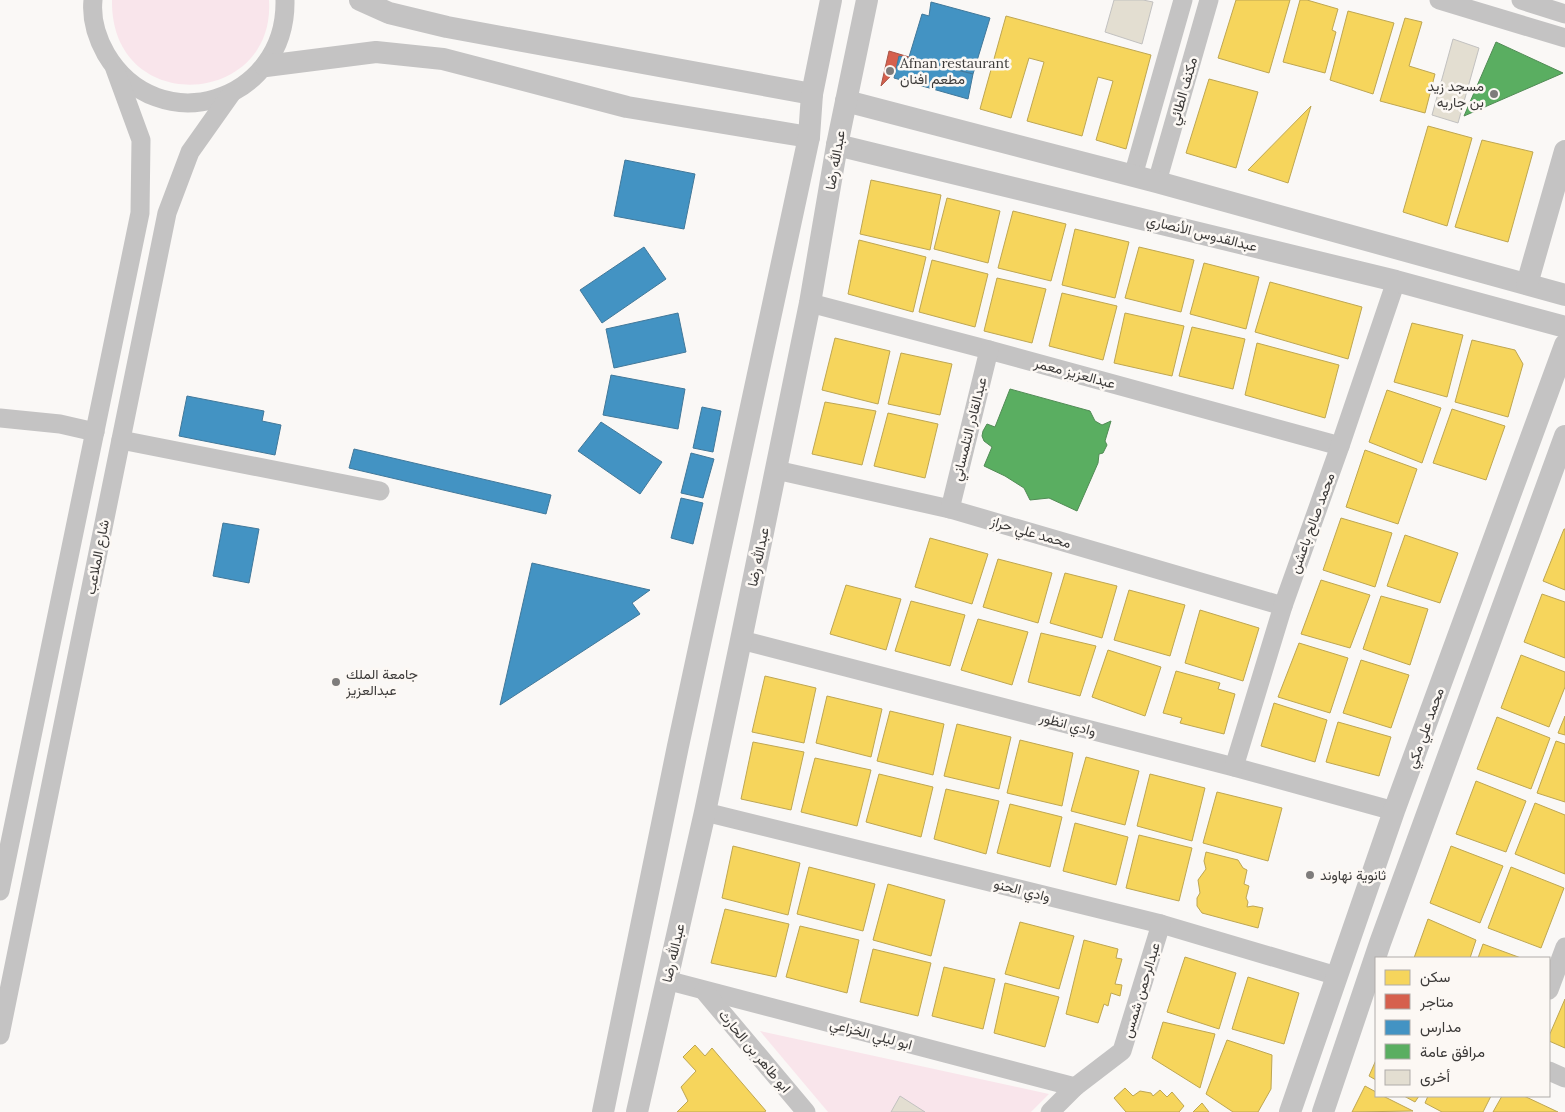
<svg xmlns="http://www.w3.org/2000/svg" width="1565" height="1112" font-family="Lora,Vazirmatn,serif">
  <style>
    .green { fill: #f9e5eb }
    .homes { fill: #f6d55c; stroke: #bea652 }
    .shops { fill: #d6604d; stroke: #a85547 }
    .schools { fill: #4393c3; stroke: #41789a }
    .public { fill: #5aae61; stroke: #518b55 }
    .building { fill: #e3ded1; stroke: #c2c1c0 }
    .lines { fill: none; stroke-linecap: round; stroke-linejoin: round }
    .minor { stroke: #c4c3c3; stroke-width: 19 }
    .tertiary { stroke: #c4c3c3; stroke-width: 22 }
    .poi-dot { fill: #7e7c7b; stroke: #fcf8f4; stroke-width: 2 }
    .labels { text-anchor: middle; dominant-baseline: central; stroke-width: 5; stroke-linejoin: round; paint-order: stroke }
    .poi-label { font-size: 14px; fill: #3c3a39; stroke: #fcf8f4; text-anchor: start }
    .street-label { font-size: 14px; fill: #3c3a39; stroke: #fcf8f4 }
  </style>
  <rect width="100%" height="100%" fill="#faf8f6"/>
  <g class="green">
    <path d="M112,0H269C276,108 110,118 112,0Z"/>
    <path d="M760,1031L1049,1094L1031,1112H828Z"/>
  </g>
  <g class="homes">
    <path d="M1236,0H1290L1269,73L1218,58Z"/>
    <path d="M1300,0H1307L1338,9L1332,30L1336,32L1325,73L1283,62Z"/>
    <path d="M1348,11L1394,23L1373,94L1330,80Z"/>
    <path d="M1006,16L1151,55L1126,149L1096,140L1113,81L1098,77L1082,136L1027,121L1044,62L1029,58L1011,118L980,109Z"/>
    <path d="M1405,18L1422,22L1409,66L1435,74L1425,113L1380,101Z"/>
    <path d="M1209,79L1258,92L1236,168L1186,153Z"/>
    <path d="M1311,106L1288,183L1248,170Z"/>
    <path d="M1428,126L1472,138L1447,226L1403,212Z"/>
    <path d="M1482,140L1533,152L1508,242L1455,227Z"/>
    <path d="M871,180L941,195L930,250L860,234Z"/>
    <path d="M947,198L1000,211L988,263L934,249Z"/>
    <path d="M1013,211L1066,224L1051,281L998,268Z"/>
    <path d="M1075,229L1129,242L1115,298L1062,285Z"/>
    <path d="M859,240L926,257L913,312L848,294Z"/>
    <path d="M1139,247L1194,260L1181,312L1125,298Z"/>
    <path d="M932,260L988,274L975,327L919,312Z"/>
    <path d="M1204,263L1259,277L1246,329L1190,314Z"/>
    <path d="M997,278L1046,289L1032,343L984,331Z"/>
    <path d="M1270,282L1362,307L1348,359L1255,332Z"/>
    <path d="M1062,293L1117,306L1103,360L1049,346Z"/>
    <path d="M1125,313L1184,326L1172,376L1114,363Z"/>
    <path d="M1412,323L1463,335L1447,397L1394,382Z"/>
    <path d="M1192,327L1245,339L1233,389L1179,376Z"/>
    <path d="M835,338L890,351L878,404L822,390Z"/>
    <path d="M1472,340L1515,350L1523,364L1508,417L1455,402Z"/>
    <path d="M1257,343L1339,365L1325,418L1245,395Z"/>
    <path d="M901,353L952,364L940,415L888,404Z"/>
    <path d="M1387,390L1441,408L1422,463L1369,442Z"/>
    <path d="M825,402L876,411L862,465L812,454Z"/>
    <path d="M1452,409L1505,426L1486,480L1433,463Z"/>
    <path d="M888,413L938,424L925,478L874,466Z"/>
    <path d="M1365,450L1417,469L1398,524L1346,507Z"/>
    <path d="M1341,518L1392,533L1375,587L1323,570Z"/>
    <path d="M1564,529H1565V590L1543,581Z"/>
    <path d="M1405,535L1458,553L1440,603L1387,586Z"/>
    <path d="M930,538L988,554L972,604L915,587Z"/>
    <path d="M998,559L1052,573L1038,623L983,607Z"/>
    <path d="M1065,573L1117,586L1102,638L1050,623Z"/>
    <path d="M1321,580L1370,595L1350,648L1301,634Z"/>
    <path d="M846,585L901,599L886,650L830,634Z"/>
    <path d="M1129,590L1185,605L1170,656L1114,640Z"/>
    <path d="M1542,594L1565,602V658L1524,642Z"/>
    <path d="M1381,596L1428,609L1410,665L1363,649Z"/>
    <path d="M911,601L965,615L950,666L895,651Z"/>
    <path d="M1200,610L1259,628L1243,681L1185,663Z"/>
    <path d="M978,619L1028,632L1012,685L961,670Z"/>
    <path d="M1041,633L1096,646L1080,696L1028,682Z"/>
    <path d="M1299,643L1348,658L1330,713L1278,697Z"/>
    <path d="M1108,650L1161,667L1145,716L1092,697Z"/>
    <path d="M1521,655L1565,672V687L1549,727L1501,708Z"/>
    <path d="M1361,660L1409,675L1391,728L1343,713Z"/>
    <path d="M1176,671L1220,683L1218,689L1235,694L1224,734L1180,723L1182,718L1163,713Z"/>
    <path d="M765,676L816,688L804,743L752,732Z"/>
    <path d="M827,696L882,709L871,757L816,743Z"/>
    <path d="M1274,703L1327,720L1315,762L1261,746Z"/>
    <path d="M890,711L944,724L933,775L877,761Z"/>
    <path d="M1565,716V735L1558,733Z"/>
    <path d="M1497,717L1550,738L1531,789L1477,769Z"/>
    <path d="M1338,722L1391,737L1379,776L1326,762Z"/>
    <path d="M957,724L1011,737L999,789L944,776Z"/>
    <path d="M1020,740L1073,753L1062,806L1007,793Z"/>
    <path d="M1556,741L1565,744V802L1537,793Z"/>
    <path d="M753,742L804,752L791,810L741,799Z"/>
    <path d="M1086,757L1139,771L1125,825L1071,811Z"/>
    <path d="M815,758L871,770L857,826L801,812Z"/>
    <path d="M879,774L933,787L921,837L866,822Z"/>
    <path d="M1150,774L1205,788L1192,841L1137,826Z"/>
    <path d="M1476,781L1526,801L1506,852L1456,834Z"/>
    <path d="M946,789L999,801L986,854L934,839Z"/>
    <path d="M1217,792L1282,808L1268,861L1203,843Z"/>
    <path d="M1535,803L1565,815V874L1515,854Z"/>
    <path d="M1010,804L1062,817L1050,867L997,853Z"/>
    <path d="M1075,823L1128,837L1116,885L1063,871Z"/>
    <path d="M1139,835L1192,848L1179,901L1126,888Z"/>
    <path d="M733,846L800,863L788,915L722,898Z"/>
    <path d="M1451,846L1503,866L1480,923L1430,903Z"/>
    <path d="M1206,852L1238,860L1243,868L1247,870L1244,884L1249,886L1246,898L1248,902L1247,907L1253,906L1263,908L1258,928L1202,913L1197,906V898L1200,893L1198,880L1206,869L1204,861Z"/>
    <path d="M809,867L875,884L863,931L797,914Z"/>
    <path d="M1511,867L1564,888L1541,948L1488,928Z"/>
    <path d="M888,884L945,900L931,956L873,940Z"/>
    <path d="M725,909L789,924L776,977L711,963Z"/>
    <path d="M1428,919L1476,940L1470,958H1414Z"/>
    <path d="M1020,922L1074,936L1059,989L1005,974Z"/>
    <path d="M800,926L859,940L847,993L786,977Z"/>
    <path d="M1084,940L1118,949L1116,958L1122,959L1115,984L1122,985L1120,996L1111,993L1108,1006L1104,1004L1098,1023L1066,1014Z"/>
    <path d="M1483,944L1521,958H1478Z"/>
    <path d="M873,949L931,963L918,1016L860,1002Z"/>
    <path d="M1185,957L1236,973L1219,1029L1167,1012Z"/>
    <path d="M944,967L995,979L983,1029L932,1016Z"/>
    <path d="M1248,977L1299,993L1284,1044L1232,1029Z"/>
    <path d="M1005,983L1059,997L1045,1047L994,1033Z"/>
    <path d="M1565,999V1048L1549,1041V1036Z"/>
    <path d="M1163,1022L1215,1034L1200,1088L1152,1058Z"/>
    <path d="M1227,1040L1272,1055L1271,1089L1258,1112H1233L1206,1094Z"/>
    <path d="M695,1045L705,1056L712,1048L766,1111L764,1112H677L688,1101L681,1087L696,1071L683,1057Z"/>
    <path d="M1376,1060V1080L1369,1076Z"/>
    <path d="M1365,1086L1376,1092V1096H1383L1413,1111L1352,1112Z"/>
    <path d="M1125,1088L1133,1096L1140,1091L1151,1093L1153,1096L1160,1090L1167,1097L1172,1092L1184,1106L1179,1112H1126L1114,1098Z"/>
    <path d="M1404,1096H1419L1415,1102Z"/>
    <path d="M1428,1096H1491L1483,1112H1442L1425,1103Z"/>
    <path d="M1502,1096H1524L1558,1112H1493Z"/>
    <path d="M1202,1103L1209,1112H1193Z"/>
  </g>
  <path class="shops" d="M889,51L909,57L881,86Z"/>
  <g class="schools">
    <path d="M931,2L990,18L973,74L909,57L922,14L929,16Z"/>
    <path d="M899,56L973,74L968,99L894,78Z"/>
    <path d="M625,160L695,174L684,229L614,216Z"/>
    <path d="M644,247L666,279L602,323L580,290Z"/>
    <path d="M678,313L686,352L614,368L606,329Z"/>
    <path d="M611,375L685,389L678,429L603,415Z"/>
    <path d="M187,396L264,411L262,421L281,425L275,455L179,436Z"/>
    <path d="M702,407L721,411L713,452L693,448Z"/>
    <path d="M601,422L662,462L640,494L578,451Z"/>
    <path d="M354,449L551,495L546,514L349,468Z"/>
    <path d="M691,453L714,459L703,498L681,493Z"/>
    <path d="M681,498L703,503L693,544L671,538Z"/>
    <path d="M223,523L259,529L249,583L213,576Z"/>
    <path d="M532,563L650,590L632,603L640,614L500,705Z"/>
  </g>
  <g class="public">
    <path d="M1496,42L1563,73L1464,116Z"/>
    <path d="M1010,389L1090,411L1095,421L1102,425L1111,421L1105,441L1107,445L1103,453L1099,454L1098,463L1077,511L1049,498L1030,500L1024,488L1005,476L984,466L992,447L984,441L982,436L983,431L987,424L995,427Z"/>
  </g>
  <g class="building">
    <path d="M1114,0H1143L1153,2L1142,44L1105,32Z"/>
    <path d="M1453,39L1479,48L1458,123L1432,115Z"/>
    <path d="M900,1096L925,1112H891Z"/>
  </g>
  <g class="lines">
    <g class="minor">
      <path d="M93,0C91,19 97,38 106,54C158,142 287,103 285,0"/>
      <path d="M1439,0L1565,38"/>
      <path d="M1521,0L1565,14"/>
      <path d="M1133,176L1183,0"/>
      <path d="M1157,182L1209,0"/>
      <path d="M810,303L989,350L1340,446"/>
      <path d="M0,418L60,424L95,432"/>
      <path d="M121,440L380,491"/>
      <path d="M776,470L950,509L1283,606"/>
      <path d="M950,509L989,350"/>
      <path d="M741,640L1234,767L1394,811"/>
      <path d="M1234,767L1283,606L1340,446L1396,281"/>
      <path d="M705,812L1161,924L1337,976"/>
      <path d="M0,891L140,213L141,140L115,69"/>
      <path d="M666,980L1075,1087"/>
      <path d="M1549,990L1565,947"/>
      <path d="M704,991L806,1112"/>
      <path d="M0,1035L167,213L190,152L231,94"/>
      <path d="M1549,1071L1565,1078"/>
      <path d="M1050,1112L1075,1087L1122,1051L1161,924"/>
    </g>
    <g class="tertiary">
      <path d="M360,0L389,13L447,27L812,94"/>
      <path d="M266,66L376,52L443,59L627,107L809,137"/>
      <path d="M846,101L1157,182L1565,295"/>
      <path d="M837,145L1396,281L1565,327"/>
      <path d="M1527,284L1565,151"/>
      <path d="M603,1112L678,746L809,137L812,94L831,0"/>
      <path d="M637,1112L705,812L741,640L810,303L837,145L867,0"/>
      <path d="M1290,1112L1394,811L1565,345"/>
      <path d="M1323,1112L1380,943L1565,436"/>
    </g>
  </g>
  <g class="poi-dot">
    <circle cx="890" cy="71" r="5"/>
    <circle cx="1494" cy="94" r="5"/>
    <circle cx="336" cy="682" r="5"/>
    <circle cx="1310" cy="875" r="5"/>
  </g>
  <g class="labels">
    <g class="poi-label">
      <text x="900" y="63">Afnan restaurant<tspan x="900" dy="16">مطعم افنان</tspan></text>
      <text x="1484" y="86" text-anchor="end">مسجد زيد<tspan x="1484" dy="16">بن جاريه</tspan></text>
      <text x="346" y="674">جامعة الملك<tspan x="346" dy="16">عبدالعزيز</tspan></text>
      <text x="1320" y="875">ثانوية نهاوند</text>
    </g>
    <g class="street-label">
      <text transform="translate(1183 91) rotate(-74)">مكنف الطائي</text>
      <text transform="translate(835 160) rotate(-80)">عبدالله رضا</text>
      <text transform="translate(1202 233) rotate(14)">عبدالقدوس الأنصاري</text>
      <text transform="translate(1075 373) rotate(15)">عبدالعزيز معمر</text>
      <text transform="translate(969 429) rotate(-76)">عبدالقادر التلمساني</text>
      <text transform="translate(1312 523) rotate(-70)">محمد صالح باعشن</text>
      <text transform="translate(1031 532) rotate(16)">محمد علي حراز</text>
      <text transform="translate(97 557) rotate(-79)">شارع الملاعب</text>
      <text transform="translate(758 557) rotate(-78)">عبدالله رضا</text>
      <text transform="translate(1068 724) rotate(15)">وادي انظور</text>
      <text transform="translate(1425 728) rotate(-70)">محمد علي مكي</text>
      <text transform="translate(1022 890) rotate(14)">وادي الحنو</text>
      <text transform="translate(673 953) rotate(-77)">عبدالله رضا</text>
      <text transform="translate(1141 990) rotate(-73)">عبدالرحمن شمس</text>
      <text transform="translate(871 1034) rotate(15)">ابو ليلي الخزاعي</text>
      <text transform="translate(755 1051) rotate(50)">ابو طاهر بن الحارث</text>
    </g>
  </g>
  <rect x="1375" y="957" width="175" height="140" fill="#fcf8f4" stroke="#afaca9"/>
  <rect x="1385" y="970" width="25" height="15" fill="#f6d55c" stroke="#afaca9"/>
  <text x="1420" y="982" font-size="15" fill="#3c3a39">سكن</text>
  <rect x="1385" y="994" width="25" height="15" fill="#d6604d" stroke="#afaca9"/>
  <text x="1420" y="1007" font-size="15" fill="#3c3a39">متاجر</text>
  <rect x="1385" y="1020" width="25" height="15" fill="#4393c3" stroke="#afaca9"/>
  <text x="1420" y="1032" font-size="15" fill="#3c3a39">مدارس</text>
  <rect x="1385" y="1044" width="25" height="15" fill="#5aae61" stroke="#afaca9"/>
  <text x="1420" y="1057" font-size="15" fill="#3c3a39">مرافق عامة</text>
  <rect x="1385" y="1070" width="25" height="15" fill="#e3ded1" stroke="#afaca9"/>
  <text x="1420" y="1082" font-size="15" fill="#3c3a39">أخرى</text>
</svg>
